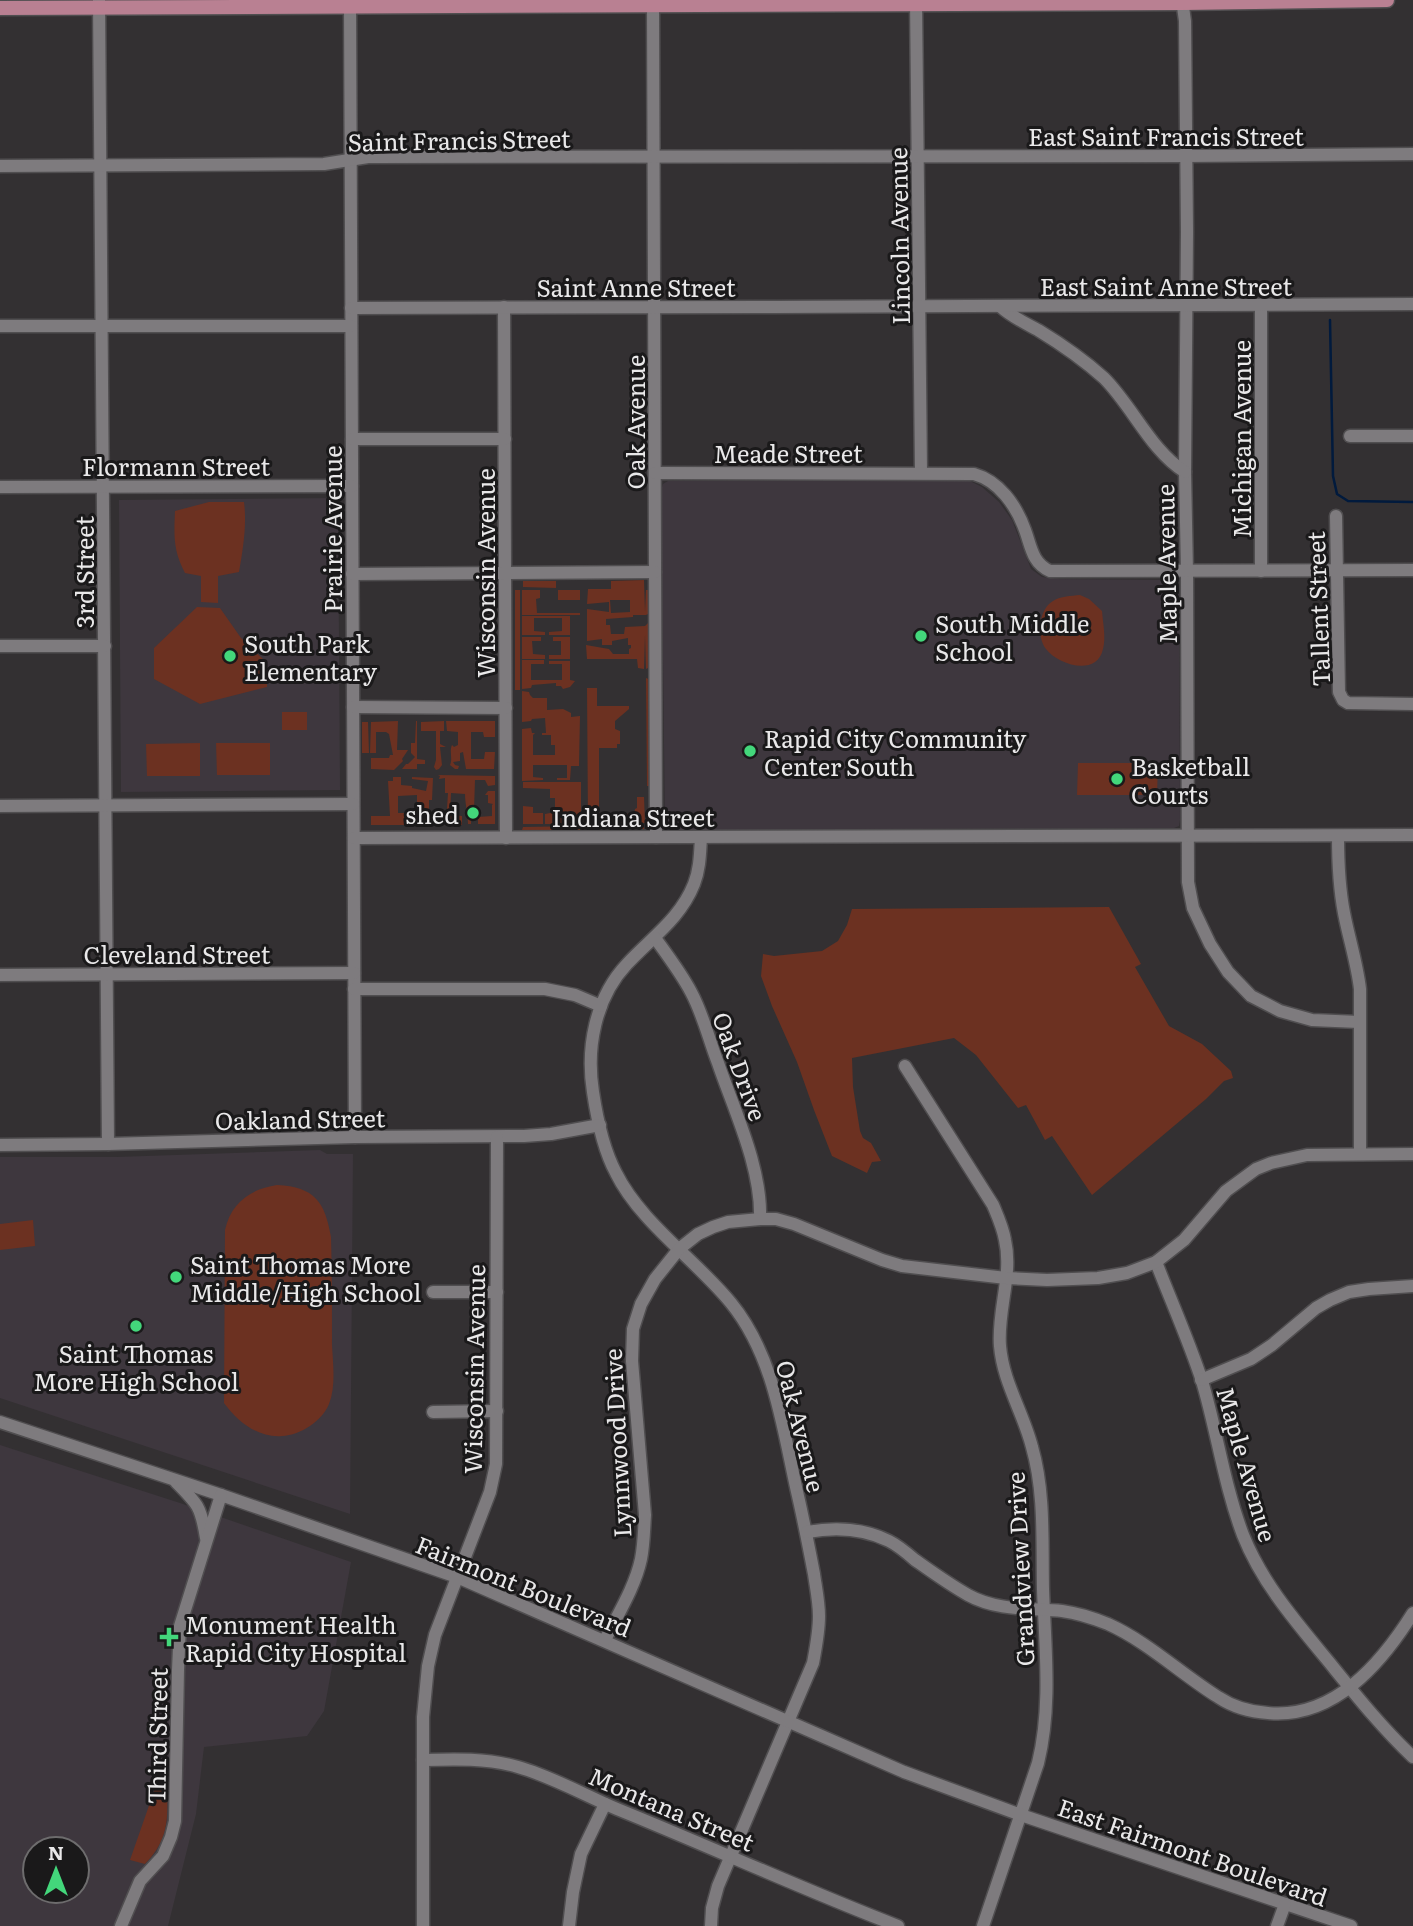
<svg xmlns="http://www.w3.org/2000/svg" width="1413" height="1926" font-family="Literata,serif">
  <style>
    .built { fill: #3e373e; fill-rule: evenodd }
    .green { fill: #6c3121; fill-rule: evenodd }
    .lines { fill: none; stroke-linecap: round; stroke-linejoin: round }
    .stream { stroke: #011a3d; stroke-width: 2.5 }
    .minor-casing { stroke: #504e50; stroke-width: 15 }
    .major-casing { stroke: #504e50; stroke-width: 17 }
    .minor { stroke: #7e7b7e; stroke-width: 12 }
    .major { stroke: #b98092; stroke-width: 14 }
    .poi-dot { fill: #43d77b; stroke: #1a191a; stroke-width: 2.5 }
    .labels { text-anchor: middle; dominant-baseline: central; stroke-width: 6; stroke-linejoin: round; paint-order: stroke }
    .street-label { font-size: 24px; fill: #e9e8e9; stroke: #1a191a }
    .poi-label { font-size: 24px; fill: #e9e8e9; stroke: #1a191a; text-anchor: start }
  </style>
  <rect width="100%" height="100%" fill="#333032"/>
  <g class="built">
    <path d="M961,480L970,481L982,487L999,502L1012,520L1031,569L1042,577L1059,579L1172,580L1177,582L1179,587L1180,820L1179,826L1174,828L670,830L665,827L661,490L663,484L668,481Z"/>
    <path d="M338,498L340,790L121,792L119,500Z"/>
    <path d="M320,1150L327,1154H353L350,1514L0,1398V1157H117Z"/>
    <path d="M0,1445L180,1503L351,1562L324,1711L307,1736L204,1747L196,1814L168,1926H0ZM35,1849H77V1891H35Z"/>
  </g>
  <g class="green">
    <path d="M209,502H244C247,525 243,549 239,572L218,576V603L201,602V576L185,573C173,550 174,536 175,511Z"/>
    <path d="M644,580L645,612L646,590H650V613L646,615H633V617L606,619V625H610L611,634H624L625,627L645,626L650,621V667L646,669L645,635L644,669L638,668L637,659H587L586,645L609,649L613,654H629V649L631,648V645H628V638L612,641V645H602V639L587,641V609L609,612V602L587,604L588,589H611V581ZM610,600H630V612L611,613Z"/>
    <path d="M523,581H556V588L523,587Z"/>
    <rect x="515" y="590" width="5" height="100"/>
    <path d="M522,590H540V598L536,599L537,613H580V615H522Z"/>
    <rect x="558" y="590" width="22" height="10"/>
    <path d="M1080,595L1089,599L1102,611C1103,624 1106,637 1103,649C1097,677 1058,665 1046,649C1036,636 1039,609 1053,601C1061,596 1071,596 1080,595Z"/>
    <path d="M197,607L220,608L241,638L267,663V687L200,704L154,679V648Z"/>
    <path d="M522,616H570V635H549V632L562,631V618H534V631L545,632V635H522Z"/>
    <path d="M522,637H541V641H532L533,654L545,655V659H522Z"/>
    <path d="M553,637H570V659H549V655H561V641H553Z"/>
    <path d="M522,660H544V664H531V680H562V664H549V661H570V680L575,681L570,687L563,689L561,686H556V683L532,685L531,688L522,689Z"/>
    <path d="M646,678L651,680L650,786H647Z"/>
    <path d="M587,688H597V706H629V709L615,721V729L620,731V744H617V748H599V813L634,814L635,809L637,808V797H644L645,823H588Z"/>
    <path d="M522,691L529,692L530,695L533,698H547V710L563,709L571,713V717L580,716L579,766H571L570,780H557V778H567V765H533V777L543,778V780L522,781V729L531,728L532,733H535L533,735V755H555V745H551V735H542V733H546L545,718L532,719L531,721L522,722Z"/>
    <rect x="282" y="712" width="25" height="18"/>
    <path d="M398,721L397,750H408L402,759L403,761L394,770L371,769V758H389L390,755H393L389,734L386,732H376V753H370L371,722Z"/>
    <path d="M416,721H417V759L425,760V764H417V769H402L406,764H408L415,757L411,753V743H415Z"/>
    <path d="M444,721V731H440V744L446,747H440L442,765L439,769L436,770L434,767L436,760V731H421V722Z"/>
    <path d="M446,721H495V737H484L483,732H471V759H484L485,752H495L494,769H466L463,752L460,753V761L453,762L455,765L459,766L458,769H455L450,765C453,759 449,751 452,745L454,747L458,745V732L447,731Z"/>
    <path d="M362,722H368L369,753H362Z"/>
    <path d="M200,743V776H147L146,744Z"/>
    <path d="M216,743H270V775H217Z"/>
    <path d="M1078,763H1158L1157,795H1077Z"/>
    <path d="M438,775L495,776V785L488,786L485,780H475L474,810L471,811V824H468C468,813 465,804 465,794L451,793L450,815L462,816V825L446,824L448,793H445V778L439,779L440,776Z"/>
    <path d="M393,777H401V785L412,786V788L426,791L428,781L412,779V777L433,778L432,800H429V813L441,814V824H417V817H411V821L409,820L408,813L417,812V795L398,796V813H406V820L411,822V825H371V816H390L388,781H393Z"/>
    <path d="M523,782H581V824H545V814L555,812V798H550V789L523,788Z"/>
    <path d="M488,791H495V824H478V817L492,816V805L493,804L488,803V795H485Z"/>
    <path d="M523,806L533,807V813H543V824H523Z"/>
    <path d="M581,826L580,830H522L523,827Z"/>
    <path d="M589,826H644V829H591Z"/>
    <path d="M1109,907L1141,964L1135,967L1169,1026L1202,1044L1231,1071L1233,1078L1224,1081L1206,1099L1092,1195L1052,1136L1045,1140L1026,1105L1018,1108L976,1055L954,1038L852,1058L853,1087L860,1131L863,1138L871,1143L881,1161L872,1162L867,1173L832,1156L814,1110L797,1062L772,1006L761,976L763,954L774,956L822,951L838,941L847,925L852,909Z"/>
    <path d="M277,1185C315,1187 325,1202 331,1237C332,1273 332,1309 332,1345C333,1364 336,1386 329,1404C322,1421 301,1435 282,1436C258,1438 238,1422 224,1403L225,1230C231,1203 250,1189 277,1185Z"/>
    <path d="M33,1220L35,1246L0,1250V1224Z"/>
    <path d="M163,1776L167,1778C167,1814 172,1836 145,1864L130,1860L159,1777Z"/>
  </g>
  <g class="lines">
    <path class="stream" d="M1330,320L1333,476L1337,494L1348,501L1413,502"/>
    <g class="minor-casing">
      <g id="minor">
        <path d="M99,0L108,1144"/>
        <path d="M916,0L921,472"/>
        <path d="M1182,0L1185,21L1187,232L1185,472L1187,572L1188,882L1193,908L1210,944L1228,972L1251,996L1280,1011L1312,1020L1359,1022"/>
        <path d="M350,5L355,1137"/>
        <path d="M653,6L656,837"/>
        <path d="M0,166L324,164L368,157L1185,156L1413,154"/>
        <path d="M1261,306V571"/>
        <path d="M504,307L506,838"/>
        <path d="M1001,307C1012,317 1025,323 1038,330C1061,344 1084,360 1104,378C1133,407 1151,451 1185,472"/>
        <path d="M351,308C705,306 1059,308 1413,304"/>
        <path d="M0,326H351"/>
        <path d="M1350,436H1413"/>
        <path d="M352,439H505"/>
        <path d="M655,473L974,474C999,481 1016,505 1025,530C1031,546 1032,563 1050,571L1413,570"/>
        <path d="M0,487L352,486"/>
        <path d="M1336,516L1339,692L1343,700L1348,703L1413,704"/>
        <path d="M352,574L655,572"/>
        <path d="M0,646H105"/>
        <path d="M353,707L506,708"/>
        <path d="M0,806L353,804"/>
        <path d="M1338,836C1338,862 1339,887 1344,913C1349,939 1357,963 1360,989V1153"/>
        <path d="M701,837C700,853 700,869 694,884C680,919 652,937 627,964C595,998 586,1048 593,1092C597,1119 603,1149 616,1173C640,1222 697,1261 731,1303C775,1357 783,1431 798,1496C804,1522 809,1548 814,1574C816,1588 819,1602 819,1616C819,1632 816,1647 813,1663L718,1886L712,1908L711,1926"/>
        <path d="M354,838L1413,835"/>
        <path d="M655,938C668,956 681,973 691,992C703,1014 709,1040 718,1063C734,1110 762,1168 760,1219"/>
        <path d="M0,975L354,973"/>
        <path d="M354,989H545L575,995L601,1006"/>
        <path d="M905,1066L993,1205C998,1217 1003,1228 1005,1240C1013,1275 997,1311 1000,1346C1003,1382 1023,1412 1032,1447C1045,1492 1042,1542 1043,1589C1045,1647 1052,1706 1038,1763L983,1926"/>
        <path d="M0,1145L108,1144L355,1137L524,1136L551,1134L600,1125"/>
        <path d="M1156,1262C1171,1301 1189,1341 1202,1381C1217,1431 1224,1485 1243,1535C1262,1583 1296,1622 1329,1662C1355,1694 1382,1728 1413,1757"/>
        <path d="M433,1292H497"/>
        <path d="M1201,1380L1251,1359L1272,1345L1316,1308L1330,1300L1349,1292L1369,1289L1413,1286"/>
        <path d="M433,1412L497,1411"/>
        <path d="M0,1422L221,1495L457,1577L904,1772L1021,1815L1351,1926"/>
        <path d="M176,1482C198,1504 201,1507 206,1538"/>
        <path d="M807,1532C835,1527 863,1528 889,1541C899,1546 907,1553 915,1560C932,1572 950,1585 968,1595C997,1611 1030,1608 1062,1611C1077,1613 1093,1618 1108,1624C1148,1642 1181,1674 1218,1697C1233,1707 1251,1712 1268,1713C1334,1719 1381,1664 1413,1613"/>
        <path d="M605,1640C618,1614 635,1587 641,1559C644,1544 644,1529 645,1515L632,1361L633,1329L641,1304L655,1279L679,1249L698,1234L713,1227L728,1222L760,1219H776L794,1224L882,1260L902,1266L1006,1278L1047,1280L1098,1278L1127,1273L1156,1262L1184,1240L1226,1191L1256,1169L1271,1163L1307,1155L1413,1154"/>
        <path d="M423,1760C454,1759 488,1758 518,1767C553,1777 584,1795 617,1809C711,1847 804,1890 898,1926"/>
        <path d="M121,1926L140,1881L163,1856L171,1837L175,1821L178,1670L180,1626L221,1495"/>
        <path d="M423,1926V1717L428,1666L435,1635L490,1492L496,1464L497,1137"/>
        <path d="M569,1926L573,1892L581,1854L605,1804"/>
        <path d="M1277,1926L1285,1904"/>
      </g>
    </g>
    <g class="major-casing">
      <path id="major" d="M0,8L1183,3L1387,0"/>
    </g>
    <use href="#minor" class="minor"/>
    <use href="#major" class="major"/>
  </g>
  <g class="poi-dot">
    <circle cx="921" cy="636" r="7"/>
    <circle cx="230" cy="656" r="7"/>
    <circle cx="750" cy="751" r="7"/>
    <circle cx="1117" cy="779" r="7"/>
    <circle cx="473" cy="813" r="7"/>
    <circle cx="176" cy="1277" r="7"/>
    <circle cx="136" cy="1326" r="7"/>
    <path d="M165.5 1626.5h7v7h7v7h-7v7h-7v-7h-7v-7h7z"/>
  </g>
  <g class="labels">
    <g class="street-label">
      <text x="1166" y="135">East Saint Francis Street</text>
      <text transform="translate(459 139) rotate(-1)">Saint Francis Street</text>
      <text transform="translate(898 236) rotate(-91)">Lincoln Avenue</text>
      <text x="1166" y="285">East Saint Anne Street</text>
      <text x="636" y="286">Saint Anne Street</text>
      <text transform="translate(634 422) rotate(-90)">Oak Avenue</text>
      <text transform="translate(1240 439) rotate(-90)">Michigan Avenue</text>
      <text x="788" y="452">Meade Street</text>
      <text x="176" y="465">Flormann Street</text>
      <text transform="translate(331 529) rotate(-90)">Prairie Avenue</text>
      <text transform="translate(1165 564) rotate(-91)">Maple Avenue</text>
      <text transform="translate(83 572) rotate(-90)">3rd Street</text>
      <text transform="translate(484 573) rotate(-90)">Wisconsin Avenue</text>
      <text transform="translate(1317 609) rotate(-92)">Tallent Street</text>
      <text x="633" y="816">Indiana Street</text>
      <text x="177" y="953">Cleveland Street</text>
      <text transform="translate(741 1066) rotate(70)">Oak Drive</text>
      <text transform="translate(300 1118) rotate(-1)">Oakland Street</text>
      <text transform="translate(473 1369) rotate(-89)">Wisconsin Avenue</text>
      <text transform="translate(802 1426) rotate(76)">Oak Avenue</text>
      <text transform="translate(616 1443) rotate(-93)">Lynnwood Drive</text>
      <text transform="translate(1248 1464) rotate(74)">Maple Avenue</text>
      <text transform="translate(1019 1569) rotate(-93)">Grandview Drive</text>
      <text transform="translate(524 1585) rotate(22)">Fairmont Boulevard</text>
      <text transform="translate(156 1736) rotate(-89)">Third Street</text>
      <text transform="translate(672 1808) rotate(23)">Montana Street</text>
      <text transform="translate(1193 1851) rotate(19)">East Fairmont Boulevard</text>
    </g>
    <g class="poi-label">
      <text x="935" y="622">South Middle<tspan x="935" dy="28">School</tspan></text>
      <text x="244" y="642">South Park<tspan x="244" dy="28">Elementary</tspan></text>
      <text x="764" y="737">Rapid City Community<tspan x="764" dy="28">Center South</tspan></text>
      <text x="1131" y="765">Basketball<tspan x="1131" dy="28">Courts</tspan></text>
      <text x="459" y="813" text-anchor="end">shed</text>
      <text x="190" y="1263">Saint Thomas More<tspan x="190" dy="28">Middle/High School</tspan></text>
      <text x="136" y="1352" text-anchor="middle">Saint Thomas<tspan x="136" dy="28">More High School</tspan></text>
      <text x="185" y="1623">Monument Health<tspan x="185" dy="28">Rapid City Hospital</tspan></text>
    </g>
  </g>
  <g transform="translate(56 1870)"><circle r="33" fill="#1a191a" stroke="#6d6c6d" stroke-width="2"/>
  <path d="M0-5L12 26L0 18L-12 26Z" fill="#43d77b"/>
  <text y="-10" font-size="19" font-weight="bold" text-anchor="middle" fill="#e9e8e9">N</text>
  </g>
</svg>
